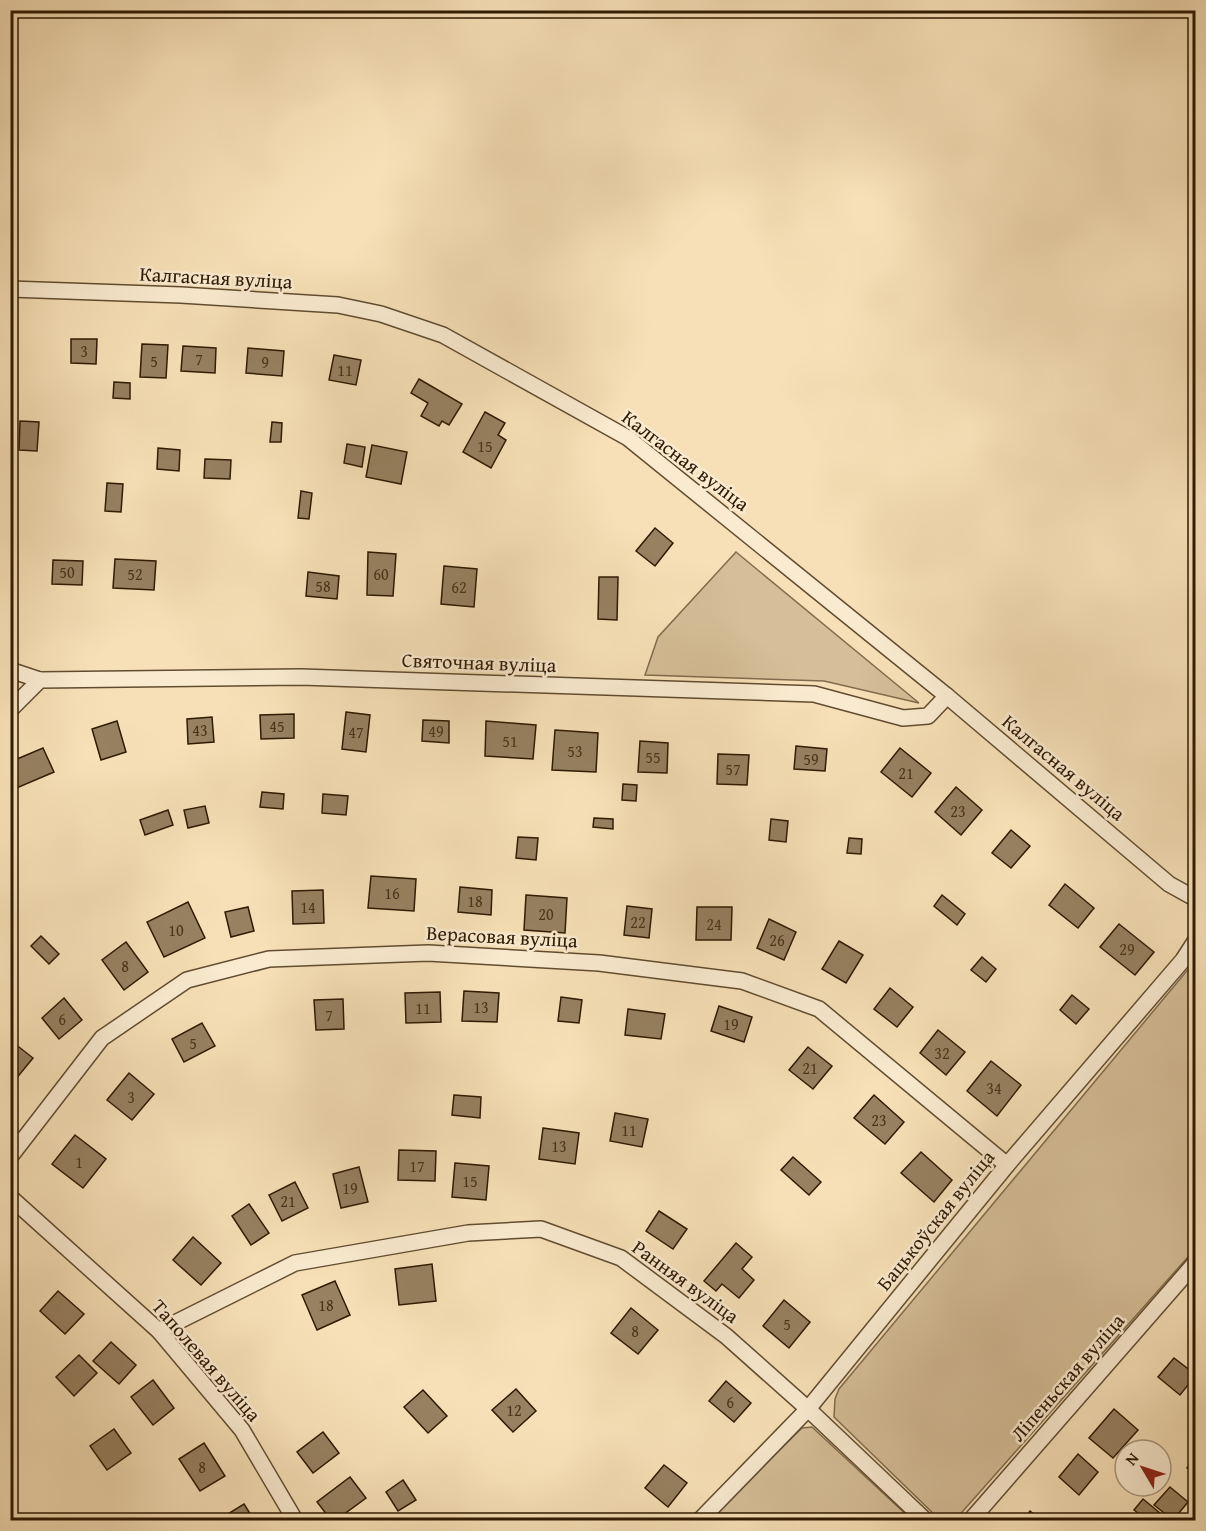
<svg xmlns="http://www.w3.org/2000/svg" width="1206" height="1531" font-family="'Gentium Book Plus',serif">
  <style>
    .green { fill: #d5be98; stroke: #826c4e; stroke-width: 1.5 }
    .building { fill: #978161; stroke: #2f1a03; stroke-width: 1.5 }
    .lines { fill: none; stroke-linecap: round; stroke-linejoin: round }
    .street-casing { stroke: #614c30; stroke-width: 18 }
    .street { stroke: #faebd0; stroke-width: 15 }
    .labels { text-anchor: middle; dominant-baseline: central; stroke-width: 5; stroke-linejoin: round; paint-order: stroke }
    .number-label { font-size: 16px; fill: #49341a }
    .street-label { font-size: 20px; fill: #2f1a03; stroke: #faebd0 }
  </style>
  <rect width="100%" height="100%" fill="#f7e0b7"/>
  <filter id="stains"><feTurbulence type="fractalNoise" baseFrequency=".00333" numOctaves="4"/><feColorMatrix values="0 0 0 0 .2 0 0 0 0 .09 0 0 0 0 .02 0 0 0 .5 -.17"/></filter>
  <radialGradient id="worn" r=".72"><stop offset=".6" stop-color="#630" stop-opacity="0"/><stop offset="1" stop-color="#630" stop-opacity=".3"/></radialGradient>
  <g class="green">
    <path d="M736,552L919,703L824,681L645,675L658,637Z"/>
    <path d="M1195,961V1249L955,1520L939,1519L834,1417L835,1399L839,1389Z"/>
    <path d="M812,1427L912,1520H709L802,1428Z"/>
  </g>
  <g class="building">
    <path d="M71,339H97L96,364L71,363Z"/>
    <path d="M142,344L168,345L166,378L140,377Z"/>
    <path d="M183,346L216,348L215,373L181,371Z"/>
    <path d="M248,348L284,351L282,376L246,373Z"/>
    <path d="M334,355L361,360L356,385L329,380Z"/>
    <path d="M419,379L462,404L449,425L442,421L439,426L421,416L428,403L411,393Z"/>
    <path d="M114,382L130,383V399L113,398Z"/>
    <path d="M485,412L505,423L498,435L506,440L491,468L463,452Z"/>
    <path d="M20,421L39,422L37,451L19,450Z"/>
    <path d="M272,422L282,423L281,442H270Z"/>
    <path d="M347,444L365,447L362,467L344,463Z"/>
    <path d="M372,445L407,452L401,484L366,477Z"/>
    <path d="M158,448L180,450L179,471L157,469Z"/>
    <path d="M205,459L231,460L230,479L204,478Z"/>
    <path d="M107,483L123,484L121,512L105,511Z"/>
    <path d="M301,491L312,493L309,519L298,518Z"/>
    <path d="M655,528L673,543L655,566L636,551Z"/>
    <path d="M368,552L396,554L393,596L367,595Z"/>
    <path d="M115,559L156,561L154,590L113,588Z"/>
    <path d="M53,560L83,561L82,585L52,584Z"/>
    <path d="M10,563H13L14,589L10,590Z"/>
    <path d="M444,566L477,569L474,607L441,604Z"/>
    <path d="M308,572L339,576L337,599L306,596Z"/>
    <path d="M599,577H618L617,620L598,619Z"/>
    <path d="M346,712L370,715L366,752L342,749Z"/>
    <path d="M294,714V738L261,739L260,715Z"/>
    <path d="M212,717L214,742L188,744L187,719Z"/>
    <path d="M423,720L449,721V743L422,741Z"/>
    <path d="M117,721L126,752L101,760L92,729Z"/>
    <path d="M486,721L536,725L533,759L485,756Z"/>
    <path d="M555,730L598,733L596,772L552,770Z"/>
    <path d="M640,741L668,743L667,773L638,772Z"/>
    <path d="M796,746L827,749L825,771L794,769Z"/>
    <path d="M43,748L54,772L12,790L10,762Z"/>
    <path d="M900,748L931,773L912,797L881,772Z"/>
    <path d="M718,754L749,755L747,785L717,784Z"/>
    <path d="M623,784L637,785L636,801L622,800Z"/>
    <path d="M956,787L982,810L961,835L935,812Z"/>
    <path d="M262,792L284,794L283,809L260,807Z"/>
    <path d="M323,794L348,796L346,815L322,813Z"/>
    <path d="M205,806L209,823L188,828L184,810Z"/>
    <path d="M168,810L173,825L145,835L140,820Z"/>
    <path d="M594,818L613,819V829L593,827Z"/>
    <path d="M771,819L788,821L786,842L769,840Z"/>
    <path d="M1011,830L1030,846L1011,868L992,853Z"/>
    <path d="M518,837L538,838L536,860L516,858Z"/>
    <path d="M849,838L862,839L861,854L847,853Z"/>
    <path d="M371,876L416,879L414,911L368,908Z"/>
    <path d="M1065,884L1094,908L1078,928L1049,905Z"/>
    <path d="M460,887L492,890L491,915L458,912Z"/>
    <path d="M323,890L324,923L293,924L292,891Z"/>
    <path d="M526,895L567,898L565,933L524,930Z"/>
    <path d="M942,895L965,914L957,925L934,906Z"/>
    <path d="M188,902L205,938L164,957L147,922Z"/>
    <path d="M627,906L652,909L649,938L624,935Z"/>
    <path d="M248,907L254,931L231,937L225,912Z"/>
    <path d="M697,907H732L731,940H696Z"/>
    <path d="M769,919L796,932L784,960L757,948Z"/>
    <path d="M1119,924L1154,952L1135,975L1100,947Z"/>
    <path d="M41,936L59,954L49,964L31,946Z"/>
    <path d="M839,941L863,955L846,983L822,969Z"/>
    <path d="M126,942L148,972L124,990L102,960Z"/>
    <path d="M982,957L996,969L986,982L971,970Z"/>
    <path d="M890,988L913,1007L897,1027L874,1009Z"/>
    <path d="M464,991L499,993L497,1022L462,1021Z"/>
    <path d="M440,992L441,1022L406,1023L405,993Z"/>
    <path d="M1072,995L1089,1009L1076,1024L1060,1010Z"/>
    <path d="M561,997L582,1000L579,1023L558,1021Z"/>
    <path d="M64,998L82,1020L59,1039L42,1018Z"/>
    <path d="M343,999L344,1029L316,1030L314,1000Z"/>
    <path d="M719,1006L752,1017L744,1042L711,1031Z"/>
    <path d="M628,1009L665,1014L661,1039L625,1035Z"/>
    <path d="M202,1023L215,1046L184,1062L172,1039Z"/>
    <path d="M938,1030L965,1052L946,1075L920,1053Z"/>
    <path d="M10,1040L33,1058L15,1080L10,1077Z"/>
    <path d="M808,1047L832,1066L813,1089L789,1070Z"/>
    <path d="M991,1061L1021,1085L997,1116L967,1091Z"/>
    <path d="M129,1073L154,1094L132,1120L107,1100Z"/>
    <path d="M454,1095L481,1097L480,1118L452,1115Z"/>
    <path d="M874,1095L904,1122L885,1144L854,1118Z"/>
    <path d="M615,1113L648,1119L642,1147L610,1141Z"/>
    <path d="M543,1128L579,1133L575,1164L539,1159Z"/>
    <path d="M75,1135L106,1159L83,1188L52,1164Z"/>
    <path d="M399,1150L436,1151L435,1181L398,1180Z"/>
    <path d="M921,1152L952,1180L934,1202L901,1173Z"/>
    <path d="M793,1157L821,1182L809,1195L781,1170Z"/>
    <path d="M455,1163L489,1166L486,1200L452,1197Z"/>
    <path d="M359,1167L368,1202L341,1208L333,1174Z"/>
    <path d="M295,1182L308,1208L282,1221L269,1195Z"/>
    <path d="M249,1204L269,1233L251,1245L232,1216Z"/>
    <path d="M659,1211L687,1229L673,1249L646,1231Z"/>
    <path d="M193,1237L221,1263L201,1285L173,1260Z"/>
    <path d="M736,1243L752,1257L742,1269L754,1280L739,1298L722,1284L716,1291L704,1281Z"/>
    <path d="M432,1264L436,1301L399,1305L395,1269Z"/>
    <path d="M335,1281L350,1315L317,1330L302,1295Z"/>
    <path d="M58,1291L84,1314L65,1334L40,1311Z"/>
    <path d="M784,1300L810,1322L789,1348L763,1326Z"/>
    <path d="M631,1308L658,1330L638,1354L611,1333Z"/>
    <path d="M111,1342L136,1365L119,1384L93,1361Z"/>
    <path d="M79,1355L97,1373L74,1396L56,1377Z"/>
    <path d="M1174,1358L1196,1375L1180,1395L1158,1377Z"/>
    <path d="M153,1380L174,1408L153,1425L131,1397Z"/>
    <path d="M726,1381L751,1403L734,1422L709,1401Z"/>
    <path d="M516,1389L536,1411L513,1432L492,1410Z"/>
    <path d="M423,1390L447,1416L428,1433L404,1407Z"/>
    <path d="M1114,1409L1138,1430L1113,1458L1089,1438Z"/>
    <path d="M114,1429L131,1453L107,1470L90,1446Z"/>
    <path d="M323,1432L339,1453L313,1473L297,1452Z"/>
    <path d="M204,1443L225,1476L200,1491L179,1459Z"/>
    <path d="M1078,1454L1098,1472L1079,1495L1059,1477Z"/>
    <path d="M1196,1458V1475L1187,1468Z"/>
    <path d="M664,1465L687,1483L668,1507L645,1488Z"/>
    <path d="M350,1477L366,1498L336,1520H331L317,1502Z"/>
    <path d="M403,1480L416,1500L398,1511L386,1492Z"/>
    <path d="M1170,1487L1188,1502L1173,1520L1154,1505Z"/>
    <path d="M1143,1499L1160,1513L1154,1520H1147L1134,1510Z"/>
    <path d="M244,1504L254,1520H218Z"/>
    <path d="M1030,1511L1041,1520H1023Z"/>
  </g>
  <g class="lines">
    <g class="street-casing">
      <g id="street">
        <path d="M10,289L181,295L338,305L381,314L443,335L628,438L947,696L1169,884L1196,899"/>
        <path d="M10,670L40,680"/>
        <path d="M10,710L40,680L301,677L814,694L903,718L928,716L947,696"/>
        <path d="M10,1157L102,1038L187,980L269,959L428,953L599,963L742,981L819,1009L1007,1165"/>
        <path d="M10,1197L159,1331L242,1430L295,1520"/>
        <path d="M159,1331L295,1263L468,1233L541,1229L621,1258L726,1336L808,1409L925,1520"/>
        <path d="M700,1520L808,1409L1007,1165L1183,960L1196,940"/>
        <path d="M971,1520L1196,1262"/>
      </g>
    </g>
    <use href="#street" class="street"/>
  </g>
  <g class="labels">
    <g class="number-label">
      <text x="84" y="351">3</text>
      <text x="199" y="359">7</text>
      <text x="154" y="361">5</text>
      <text x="265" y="362">9</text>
      <text x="345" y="370">11</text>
      <text x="485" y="446">15</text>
      <text x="67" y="572">50</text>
      <text x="135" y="574">52</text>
      <text x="381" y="574">60</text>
      <text x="323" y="586">58</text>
      <text x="459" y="587">62</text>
      <text x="277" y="726">45</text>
      <text x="200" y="730">43</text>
      <text x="436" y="731">49</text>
      <text x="356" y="732">47</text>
      <text x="510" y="741">51</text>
      <text x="575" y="751">53</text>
      <text x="653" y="757">55</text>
      <text x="811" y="759">59</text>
      <text x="733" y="769">57</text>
      <text x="906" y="773">21</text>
      <text x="958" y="811">23</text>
      <text x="392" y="893">16</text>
      <text x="475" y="901">18</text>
      <text x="308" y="907">14</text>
      <text x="546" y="914">20</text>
      <text x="638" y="922">22</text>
      <text x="714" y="924">24</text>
      <text x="176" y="930">10</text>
      <text x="777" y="940">26</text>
      <text x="1127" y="949">29</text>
      <text x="125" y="966">8</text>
      <text x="481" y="1007">13</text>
      <text x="423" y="1008">11</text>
      <text x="329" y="1015">7</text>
      <text x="62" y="1019">6</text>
      <text x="731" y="1024">19</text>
      <text x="193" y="1043">5</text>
      <text x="942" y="1053">32</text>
      <text x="810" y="1068">21</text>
      <text x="994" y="1088">34</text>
      <text x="131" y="1097">3</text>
      <text x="879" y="1120">23</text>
      <text x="629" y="1130">11</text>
      <text x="559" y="1146">13</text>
      <text x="79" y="1162">1</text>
      <text x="417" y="1166">17</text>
      <text x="470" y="1181">15</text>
      <text x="350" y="1188">19</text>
      <text x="288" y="1201">21</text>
      <text x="326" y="1305">18</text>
      <text x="787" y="1324">5</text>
      <text x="635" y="1331">8</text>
      <text x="730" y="1402">6</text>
      <text x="514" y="1410">12</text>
      <text x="202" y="1467">8</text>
    </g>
    <g class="street-label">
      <text transform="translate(216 277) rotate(3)">Калгасная вуліца</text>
      <text transform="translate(686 460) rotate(37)">Калгасная вуліца</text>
      <text transform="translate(479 662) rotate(2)">Святочная вуліца</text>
      <text transform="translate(1064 767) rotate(40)">Калгасная вуліца</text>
      <text transform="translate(502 936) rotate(3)">Верасовая вуліца</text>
      <text transform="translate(935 1220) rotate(-51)">Бацькоўская вуліца</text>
      <text transform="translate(686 1281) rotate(36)">Ранняя вуліца</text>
      <text transform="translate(207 1360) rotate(49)">Таполевая вуліца</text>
      <text transform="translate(1067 1377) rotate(-49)">Ліпеньская вуліца</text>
    </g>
  </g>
  <rect width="1206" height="1531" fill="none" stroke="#f7e0b7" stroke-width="36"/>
  <rect x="12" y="12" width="1182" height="1507" fill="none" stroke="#2f1a03" stroke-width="3"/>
  <rect x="18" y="18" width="1170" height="1495" fill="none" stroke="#2f1a03" stroke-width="1.5"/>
  <g transform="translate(1143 1468) rotate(309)"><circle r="28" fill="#faebd0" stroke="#a9977e" stroke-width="1.5"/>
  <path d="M0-4.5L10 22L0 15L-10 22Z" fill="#8f2418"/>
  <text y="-9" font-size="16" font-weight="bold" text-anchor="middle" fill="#2f1a03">N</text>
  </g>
  <rect width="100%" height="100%" filter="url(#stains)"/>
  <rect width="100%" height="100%" fill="url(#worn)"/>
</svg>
